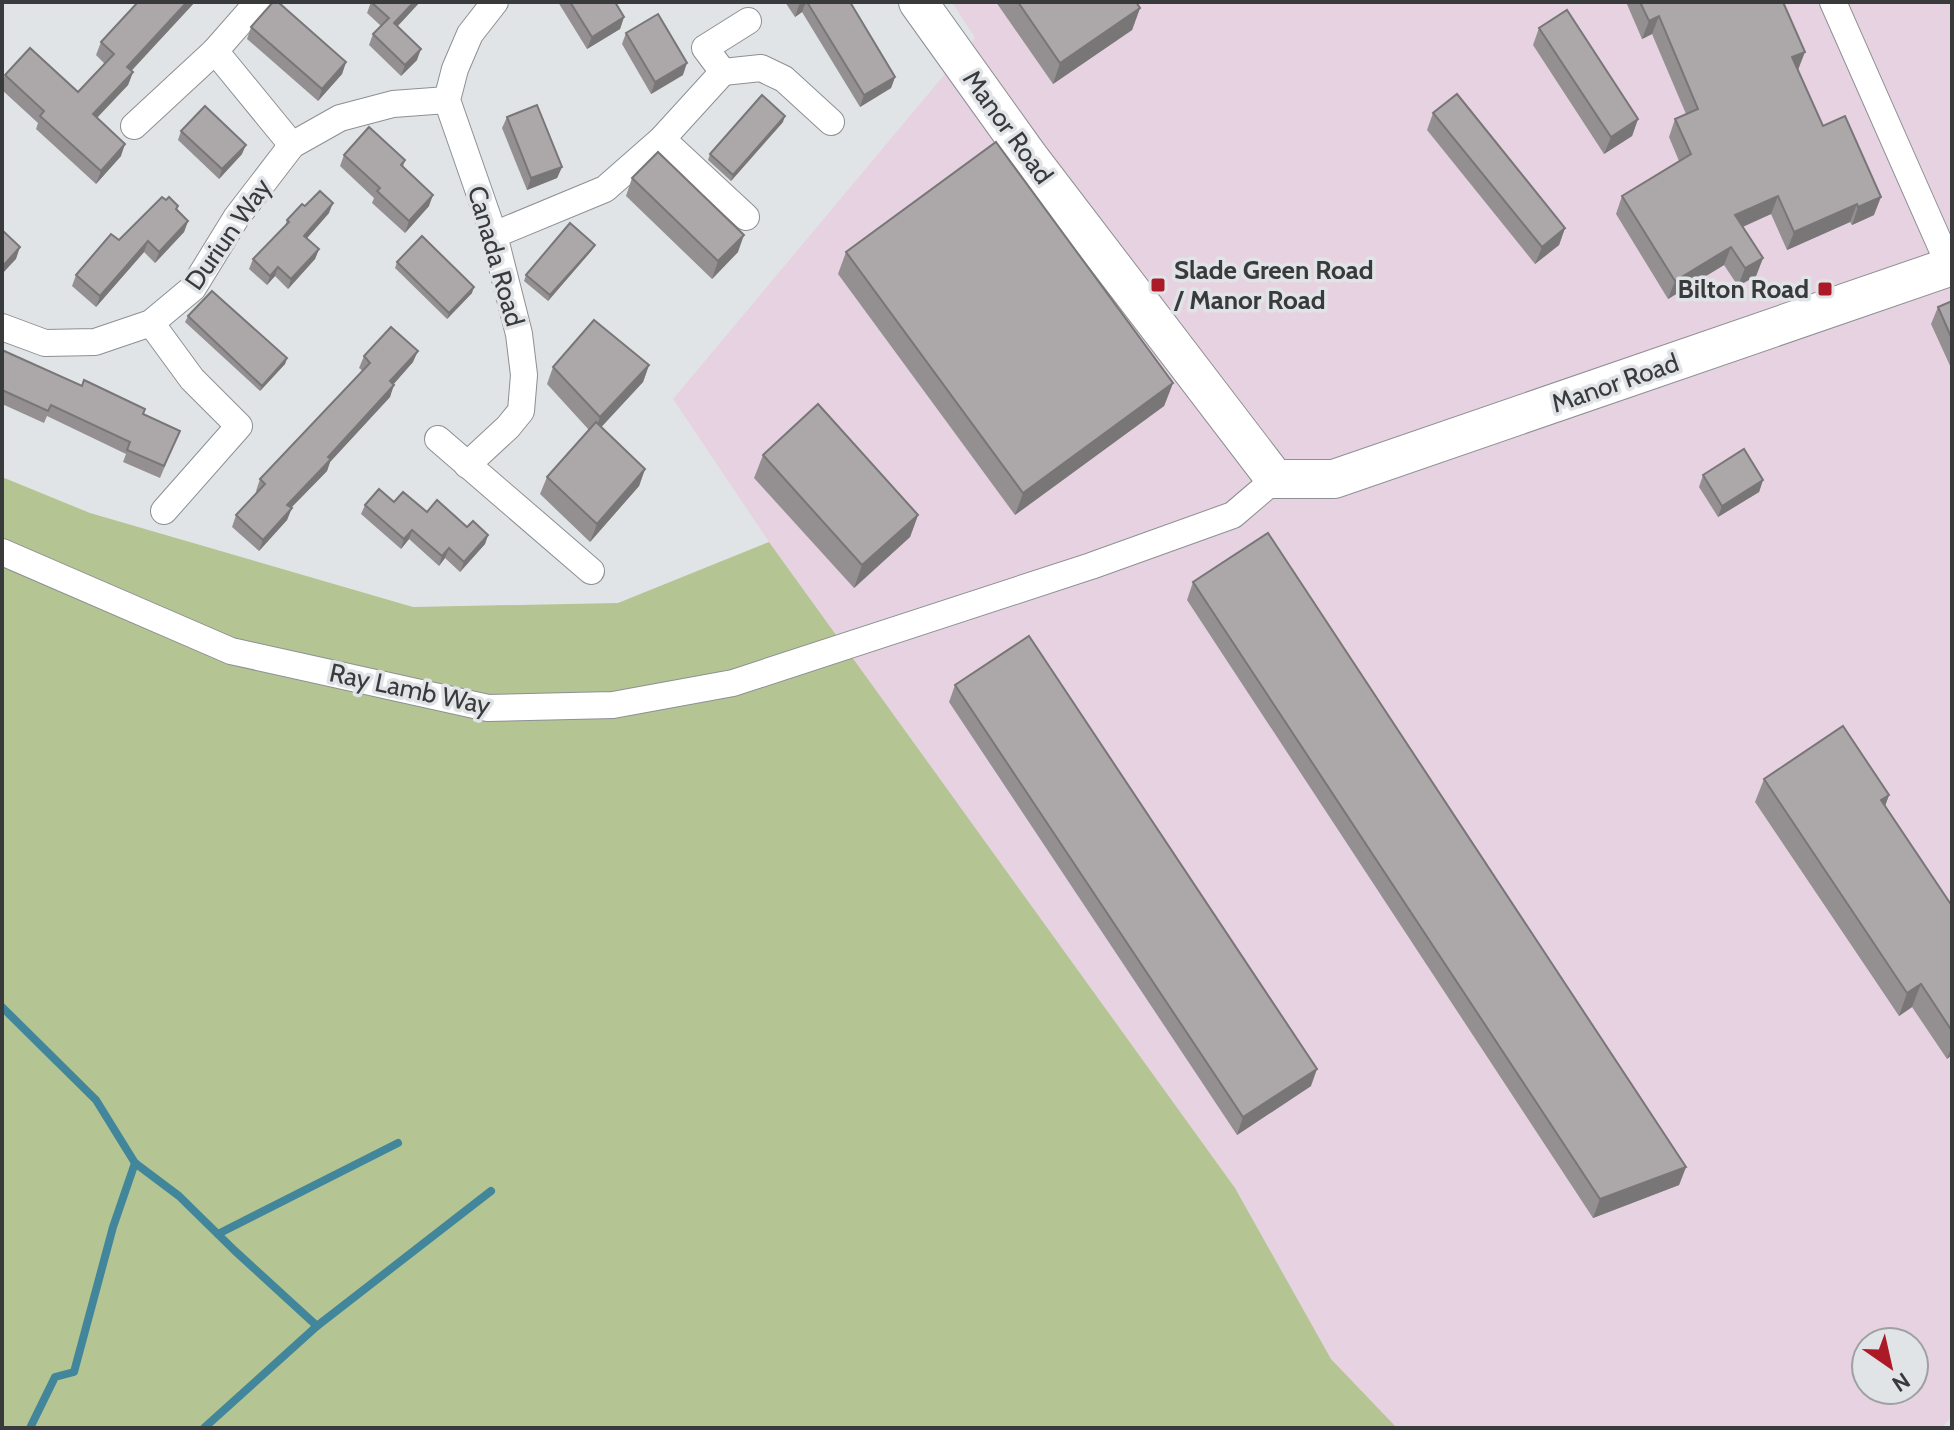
<svg xmlns="http://www.w3.org/2000/svg" width="1954" height="1430" font-family="Cabin,sans-serif">
  <style>
    .industrial { fill: #e7d2e1; fill-rule: evenodd }
    .green { fill: #b4c492 }
    .lines { fill: none; stroke-linecap: round; stroke-linejoin: round }
    .stream { stroke: #42869b; stroke-width: 8 }
    .street-casing { stroke: #8d9093; stroke-width: 28 }
    .secondary-casing { stroke: #8d9093; stroke-width: 40 }
    .street { stroke: #fff; stroke-width: 26 }
    .secondary { stroke: #fff; stroke-width: 38 }
    .wall { fill: #949092 }
    .shaded-wall { fill: #787677 }
    .building { fill: #aca8aa; stroke: #787677; stroke-width: 2 }
    .poi-dot { fill: #ad1a27; stroke: #e1e4e7; stroke-width: 3 }
    .labels { text-anchor: middle; dominant-baseline: central; stroke-width: 7; stroke-linejoin: round; paint-order: stroke }
    .street-label { font-size: 26px; fill: #393a3b; stroke: #e1e4e7 }
    .poi-label { font-size: 26px; font-weight: bold; fill: #393a3b; stroke: #e1e4e7; text-anchor: start }
  </style>
  <rect width="100%" height="100%" fill="#e1e4e7"/>
  <path class="industrial" d="M952,2H1952V1417L1941,1428H1397L1331,1359L1235,1188L769,542L673,399L975,38ZM1866,1342H1914V1390H1866Z"/>
  <path class="green" d="M2,477L90,513L413,607L618,603L769,542L1235,1188L1331,1359L1397,1428H2Z"/>
  <g class="lines">
    <g class="stream">
      <path d="M2,1007L96,1100L135,1163L179,1196L234,1250L317,1326"/>
      <path d="M218,1234L398,1143"/>
      <path d="M30,1428L55,1377L74,1372L113,1227L135,1163"/>
      <path d="M204,1428L317,1326L491,1191"/>
    </g>
    <g class="street-casing">
      <g id="street">
        <path d="M1833,2L1950,267"/>
        <path d="M215,51L292,145"/>
        <path d="M723,72L761,68L784,79L831,122"/>
        <path d="M134,126L215,51L258,2"/>
        <path d="M662,139L746,217"/>
        <path d="M494,235L605,189L662,139L723,72L705,48L748,21"/>
        <path d="M151,323L192,379L239,426L164,511"/>
        <path d="M2,327L45,343L95,342L151,323L193,288L236,218L292,145L340,118L393,104L447,100"/>
        <path d="M438,439L591,571"/>
        <path d="M467,465L508,427L521,411L524,375L519,334L494,235L447,100L455,69L470,34L495,2"/>
        <path d="M2,552L231,651L488,708L613,705L733,683L1091,566L1233,515L1275,479"/>
      </g>
    </g>
    <g class="secondary-casing">
      <path id="secondary" d="M918,2L1029,157L1275,479H1334L1952,266"/>
    </g>
    <use href="#street" class="street"/>
    <use href="#secondary" class="secondary"/>
  </g>
  <g class="wall">
    <path d="M138,2H195L131,70L133,72L128,85L97,118L121,156L96,184L36,129L38,123L2,90V83L5,75L78,92L105,64L96,55L101,42Z"/>
    <path d="M371,2H420L397,27L417,60L401,76L369,45L373,34L381,26L367,13Z"/>
    <path d="M558,2H615L624,17L620,29L587,49Z"/>
    <path d="M785,2H850L895,77L891,88L860,107L802,12L795,17Z"/>
    <path d="M996,2H1136L1140,8L1132,30L1053,84Z"/>
    <path d="M1626,2H1783L1798,70L1823,126L1874,215L1852,225L1850,222L1787,250L1771,214L1743,227L1763,258L1756,276L1738,286L1724,265L1668,299L1616,214L1622,196L1679,161L1669,137L1675,119L1686,114L1652,34L1642,39Z"/>
    <path d="M251,27L346,62L342,74L318,101L247,39Z"/>
    <path d="M1539,28L1638,119L1632,136L1604,154L1533,45Z"/>
    <path d="M626,33L683,75L651,94L622,44Z"/>
    <path d="M1433,113L1565,228L1559,245L1535,264L1427,130Z"/>
    <path d="M507,117L562,167L557,178L527,190L502,128Z"/>
    <path d="M783,122L731,181L708,160L710,154Z"/>
    <path d="M181,131L242,154L219,179L178,140Z"/>
    <path d="M344,155L405,160L403,167L429,206L405,233L372,203L374,198L340,166Z"/>
    <path d="M632,178L738,252L712,279L626,196Z"/>
    <path d="M166,200L178,206L177,210L188,221L184,232L155,263L144,252L96,307L72,286L76,275Z"/>
    <path d="M305,206L329,213L307,238L319,249L315,259L288,289L275,276L267,285L249,269L253,259L285,226L287,220Z"/>
    <path d="M592,250L548,301L524,281L526,275Z"/>
    <path d="M846,252L1173,383L1164,406L1015,515L838,274Z"/>
    <path d="M397,262L472,293L447,319L395,268Z"/>
    <path d="M1952,301V370L1931,324L1938,307Z"/>
    <path d="M188,316L287,358L285,364L260,391L185,322Z"/>
    <path d="M2,350L143,415L175,442L160,478L123,462L126,454L47,416L44,423L2,404Z"/>
    <path d="M364,356L413,362L393,384L390,397L330,462L327,471L291,508L287,520L259,551L232,527L236,515L257,492L256,491L260,479L363,371L359,368Z"/>
    <path d="M649,365L643,382L601,427L645,469L639,486L590,542L540,494L547,477L589,430L547,384L553,367Z"/>
    <path d="M763,455L918,515L910,537L854,588L754,478Z"/>
    <path d="M1703,475L1763,480L1759,492L1718,517L1699,487Z"/>
    <path d="M365,505L427,512L488,535L485,544L460,572L445,558L439,566L409,539L401,549L361,514Z"/>
    <path d="M1193,582L1686,1167L1679,1185L1593,1218L1187,600Z"/>
    <path d="M955,685L1311,1086L1237,1135L949,702Z"/>
    <path d="M1764,779L1889,795L1885,806L1952,906V1055L1947,1059L1912,1007L1899,1016L1755,802Z"/>
  </g>
  <g class="shaded-wall">
    <path d="M187,2H195L123,80L127,67Z"/>
    <path d="M414,2H420L390,34L394,23Z"/>
    <path d="M804,2H806L802,12L795,17L799,5Z"/>
    <path d="M1140,8L1132,30L1053,84L1060,63Z"/>
    <path d="M1659,16L1652,34L1642,39L1649,21Z"/>
    <path d="M624,17L620,29L587,49L592,37Z"/>
    <path d="M421,49L417,60L401,76L405,65Z"/>
    <path d="M1805,52L1798,70L1792,57Z"/>
    <path d="M346,62L342,74L318,101L322,89Z"/>
    <path d="M687,63L683,75L651,94L655,82Z"/>
    <path d="M133,72L128,85L88,127L93,114Z"/>
    <path d="M895,77L891,88L860,107L864,95Z"/>
    <path d="M785,116L783,122L731,181L733,175Z"/>
    <path d="M1638,119L1632,136L1604,154L1611,137Z"/>
    <path d="M125,144L121,156L96,184L101,171Z"/>
    <path d="M246,145L242,154L219,179L222,169Z"/>
    <path d="M562,167L557,178L527,190L531,178Z"/>
    <path d="M433,195L429,206L405,233L409,221Z"/>
    <path d="M1778,196L1771,214L1728,233L1735,215Z"/>
    <path d="M1881,197L1874,215L1852,225L1858,207Z"/>
    <path d="M333,203L329,213L301,245L304,236Z"/>
    <path d="M1857,204L1850,222L1787,250L1794,232Z"/>
    <path d="M188,221L184,232L155,263L159,252Z"/>
    <path d="M1565,228L1559,245L1535,264L1542,247Z"/>
    <path d="M744,235L738,252L712,279L718,261Z"/>
    <path d="M148,241L144,252L96,307L100,296Z"/>
    <path d="M595,245L592,250L548,301L550,295Z"/>
    <path d="M20,247L16,259L2,274V267Z"/>
    <path d="M1731,247L1724,265L1668,299L1675,281Z"/>
    <path d="M319,249L315,259L288,289L291,279Z"/>
    <path d="M1763,258L1756,276L1738,286L1745,268Z"/>
    <path d="M278,267L275,276L267,285L270,276Z"/>
    <path d="M474,287L472,293L447,319L449,313Z"/>
    <path d="M418,351L413,362L386,393L390,381Z"/>
    <path d="M287,358L285,364L260,391L262,386Z"/>
    <path d="M649,365L643,382L594,435L600,417Z"/>
    <path d="M1173,383L1164,406L1015,515L1023,493Z"/>
    <path d="M394,385L390,397L330,462L327,471L283,516L287,505L328,457Z"/>
    <path d="M645,469L639,486L590,542L597,524Z"/>
    <path d="M1763,480L1759,492L1718,517L1722,506Z"/>
    <path d="M292,508L287,520L259,551L263,540Z"/>
    <path d="M918,515L910,537L854,588L862,565Z"/>
    <path d="M412,530L409,539L401,549L404,539Z"/>
    <path d="M488,535L485,544L460,572L464,562Z"/>
    <path d="M449,548L445,558L439,566L442,556Z"/>
    <path d="M1889,795L1881,817V800Z"/>
    <path d="M1921,984L1912,1007L1899,1016L1907,993Z"/>
    <path d="M1952,1046V1055L1947,1059Z"/>
    <path d="M1317,1069L1311,1086L1237,1135L1243,1117Z"/>
    <path d="M1686,1167L1679,1185L1593,1218L1600,1199Z"/>
  </g>
  <g class="building">
    <path d="M138,2H187L127,67L133,72L93,114L125,144L101,171L40,116L44,111L5,75L30,48L78,92L114,54L101,42Z"/>
    <path d="M273,2H278L346,62L322,89L251,27Z"/>
    <path d="M371,2H414L394,23L421,49L405,65L373,34L389,18Z"/>
    <path d="M570,2H615L624,17L592,37Z"/>
    <path d="M807,2H850L895,77L864,95Z"/>
    <path d="M1018,2H1136L1140,8L1060,63Z"/>
    <path d="M1640,2H1783L1805,52L1792,57L1823,126L1845,116L1881,197L1858,207L1857,204L1794,232L1778,196L1735,215L1763,258L1745,268L1731,247L1675,281L1622,196L1691,154L1675,119L1698,109L1659,16L1649,21Z"/>
    <path d="M1567,10L1638,119L1611,137L1539,28Z"/>
    <path d="M658,14L687,63L655,82L626,33Z"/>
    <path d="M1457,94L1565,228L1542,247L1433,113Z"/>
    <path d="M762,95L785,116L733,175L710,154Z"/>
    <path d="M537,105L562,167L531,178L507,117Z"/>
    <path d="M205,106L246,145L222,169L181,131Z"/>
    <path d="M369,127L405,160L401,165L433,195L409,221L377,191L380,188L344,155Z"/>
    <path d="M996,142L1173,383L1023,493L846,252Z"/>
    <path d="M658,152L744,235L718,261L632,178Z"/>
    <path d="M320,191L333,203L304,236L319,249L291,279L278,267L270,276L253,259L289,222L287,220L302,204L305,206Z"/>
    <path d="M162,197L166,200L169,197L178,206L176,209L188,221L159,252L148,241L100,296L76,275L111,234L119,240Z"/>
    <path d="M570,223L595,245L550,295L526,275Z"/>
    <path d="M2,230L20,247L2,267Z"/>
    <path d="M422,236L474,287L449,313L397,262Z"/>
    <path d="M212,291L287,358L262,386L188,316Z"/>
    <path d="M1952,301V339L1938,307Z"/>
    <path d="M594,320L649,365L600,417L553,367Z"/>
    <path d="M391,327L418,351L390,381L394,385L328,457L331,459L287,505L292,508L263,540L236,515L265,484L260,479L370,363L364,356Z"/>
    <path d="M2,350L82,386L84,380L145,409L143,414L180,431L164,466L127,450L130,442L51,405L48,411L2,390Z"/>
    <path d="M818,404L918,515L862,565L763,455Z"/>
    <path d="M596,422L645,469L597,524L547,477Z"/>
    <path d="M1744,449L1763,480L1722,506L1703,475Z"/>
    <path d="M379,489L394,502L403,492L427,512L437,500L467,527L473,521L488,535L464,562L449,548L442,556L412,530L404,539L365,505Z"/>
    <path d="M1268,533L1686,1167L1600,1199L1193,582Z"/>
    <path d="M1029,636L1317,1069L1243,1117L955,685Z"/>
    <path d="M1843,726L1889,795L1881,800L1952,906V1031L1921,984L1907,993L1764,779Z"/>
  </g>
  <g class="poi-dot">
    <rect x="1150" y="277" width="16" height="16" rx="4"/>
    <rect x="1817" y="281" width="16" height="16" rx="4"/>
  </g>
  <g class="labels">
    <g class="street-label">
      <text transform="translate(1008 127) rotate(54)">Manor Road</text>
      <text transform="translate(228 234) rotate(-55)">Duriun Way</text>
      <text transform="translate(496 256) rotate(74)">Canada Road</text>
      <text transform="translate(1615 383) rotate(-19)">Manor Road</text>
      <text transform="translate(410 689) rotate(12)">Ray Lamb Way</text>
    </g>
    <g class="poi-label">
      <text x="1174" y="270">Slade Green Road<tspan x="1174" dy="30">/ Manor Road</tspan></text>
      <text x="1809" y="289" text-anchor="end">Bilton Road</text>
    </g>
  </g>
  <rect width="1954" height="1430" fill="none" stroke="#393a3b" stroke-width="8"/>
  <g transform="translate(1890 1366) rotate(146)"><circle r="38" fill="#e1e4e7" stroke="#9ea0a2" stroke-width="2"/>
  <path d="M0-6L14 30L0 20L-14 30Z" fill="#ad1a27"/>
  <text y="-12" font-size="22" font-weight="bold" text-anchor="middle" fill="#393a3b">N</text>
  </g>
</svg>
